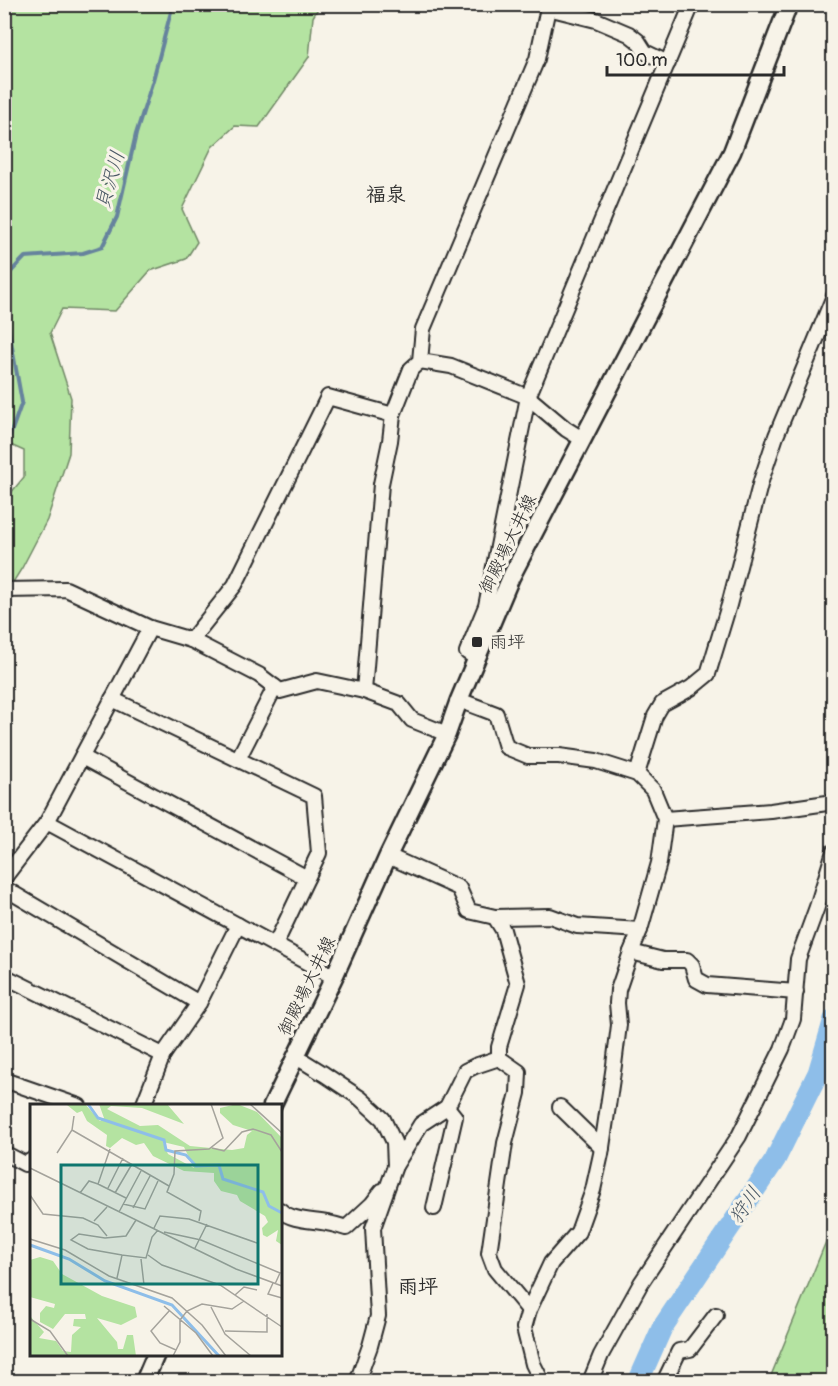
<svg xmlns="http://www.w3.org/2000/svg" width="838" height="1386" font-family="Pangolin,'Klee One',sans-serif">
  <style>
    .green { fill: #b4e3a1; stroke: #708766; stroke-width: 1.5 }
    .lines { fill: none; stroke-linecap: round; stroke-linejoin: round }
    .stream { stroke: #66839d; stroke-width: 4 }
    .river { stroke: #8ebee9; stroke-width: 21 }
    .minor-casing { stroke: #2b2b2b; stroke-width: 18 }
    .major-casing { stroke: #2b2b2b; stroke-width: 21 }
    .minor { stroke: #f7f3e8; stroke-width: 14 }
    .major { stroke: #f7f3e8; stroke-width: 16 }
    .poi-dot { fill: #2b2b2b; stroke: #f7f3e8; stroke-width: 2 }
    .labels { text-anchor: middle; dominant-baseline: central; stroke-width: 6; stroke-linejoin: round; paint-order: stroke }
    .street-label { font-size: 18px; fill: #2b2b2b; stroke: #f7f3e8 }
    .poi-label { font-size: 18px; fill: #2b2b2b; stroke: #f7f3e8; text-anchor: start }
    .water-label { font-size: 20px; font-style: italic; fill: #495764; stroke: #f7f3e8 }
    .neighbourhood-label { font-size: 20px; font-weight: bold; fill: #2b2b2b; stroke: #f7f3e8 }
    .inset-river { fill: none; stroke: #8ebee9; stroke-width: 3 }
    .inset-road { fill: none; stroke: #a5a39c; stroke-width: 1.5 }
    .view { fill: #0f766e; fill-opacity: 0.15; stroke: #0f766e; stroke-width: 3 }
    .inset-edge { fill: none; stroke: #2b2b2b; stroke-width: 3 }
  </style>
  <rect width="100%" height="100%" fill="#f7f3e8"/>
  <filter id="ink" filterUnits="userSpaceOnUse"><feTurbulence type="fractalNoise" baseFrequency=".0167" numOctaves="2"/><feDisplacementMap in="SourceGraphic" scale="12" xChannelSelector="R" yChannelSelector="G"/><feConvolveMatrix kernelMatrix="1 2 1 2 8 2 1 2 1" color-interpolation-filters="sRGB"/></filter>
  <g filter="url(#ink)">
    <g class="green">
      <path d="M5,5H320L313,17L309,57L259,127L235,126L212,147L182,209L197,242L186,259L150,271L115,311L62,309L50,333L71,398L69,453L47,520L22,568L5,595V500L24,477V451L4,442Z"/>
      <path d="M833,1230V1381H766L770,1378L827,1239Z"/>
    </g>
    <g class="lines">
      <g class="stream">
        <path d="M4,290L6,277L25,257L83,253L102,247L117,217L136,134L153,80L173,4"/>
        <path d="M4,303L22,402L9,438L4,442"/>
      </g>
      <path class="river" d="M638,1382L662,1328L775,1160L818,1073L834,1019"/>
      <g class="minor-casing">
        <g id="minor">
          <path d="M420,361L451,366L528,397L566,429L582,439"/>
          <path d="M4,590L66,589L150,628L191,640L259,675L280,691L317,681L364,691L399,704L412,720L447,734"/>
          <path d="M191,640L235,585L328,397L393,415"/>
          <path d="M476,658L467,652L486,606L528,397L692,4"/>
          <path d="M364,691L381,484L390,441L393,415L411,369L420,361L423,329L537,59L548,8L596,20L629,34L638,41L645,52L668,63"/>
          <path d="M112,699L314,796L319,853L275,945"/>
          <path d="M459,700L496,714L506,747L528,756H559L596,761L637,774L653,790L665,819L659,863L640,930L631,952L663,960H687L692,965L696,979L707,985L796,992"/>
          <path d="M82,757L307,878"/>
          <path d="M238,759L275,687"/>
          <path d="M637,774L655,716L662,704L691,688L708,674L729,605L761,481L776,436L834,296"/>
          <path d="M665,819L771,811L834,802"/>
          <path d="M47,822L334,977"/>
          <path d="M388,856L459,888L469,911L495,917L550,916L577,926L640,930"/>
          <path d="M4,878L47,822L150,628"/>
          <path d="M4,888L199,1003"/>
          <path d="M495,917L503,930L518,984L499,1047V1058"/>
          <path d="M4,976L163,1055"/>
          <path d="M295,1056L324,1074L360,1098L383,1119L394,1142L395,1166"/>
          <path d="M499,1058L519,1072L518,1093L505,1143L489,1253L495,1269L529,1310"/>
          <path d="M4,1080L79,1106"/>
          <path d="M143,1106L163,1055L199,1003L238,925"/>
          <path d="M560,1107L602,1148"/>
          <path d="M4,1153L25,1164L32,1160"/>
          <path d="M434,1208L455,1117L447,1107"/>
          <path d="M280,1210C291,1221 313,1220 327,1223C333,1224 340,1226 346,1228L372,1204L382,1191"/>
          <path d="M357,1382L370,1346L378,1316L373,1228L395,1166L421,1124L447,1107L465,1071L475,1066L499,1058"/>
          <path d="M542,1382L533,1364L524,1328L529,1310L551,1263L578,1232L593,1190L601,1154L614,1065L619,1025L617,1003L618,990L631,952"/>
          <path d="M590,1382L601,1355L641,1283L739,1136L782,1049L793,1019L798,959L817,907L834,851"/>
          <path d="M664,1382L679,1351L690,1349L716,1315"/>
        </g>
      </g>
      <g class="major-casing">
        <g id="major">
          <path d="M272,1106L334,977L388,856L447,734L459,700L511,577L732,152L789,4"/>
          <path d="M144,1382L156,1354"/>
        </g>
      </g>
      <use href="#minor" class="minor"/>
      <use href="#major" class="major"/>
    </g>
  </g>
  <rect class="poi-dot" x="471" y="636" width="12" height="12" rx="3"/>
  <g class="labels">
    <g class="street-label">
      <text transform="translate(508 544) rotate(-64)">御殿場大井線</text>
      <text transform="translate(307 986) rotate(-64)">御殿場大井線</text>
    </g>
    <g class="poi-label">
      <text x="489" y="642">雨坪</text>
    </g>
    <g class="water-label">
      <text transform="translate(110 180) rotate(-74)">貝沢川</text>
      <text transform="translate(745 1205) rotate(-56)">狩川</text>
    </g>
    <g class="neighbourhood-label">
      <text x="386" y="194">福泉</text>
      <text x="418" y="1286">雨坪</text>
    </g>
  </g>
  <g transform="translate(30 1104)">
    <rect width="252" height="252" fill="#f7f3e8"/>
    <path d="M24,0H55L70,17L74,14L69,0H137L154,20L112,4L81,2L77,5L110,22L128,21L160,42L202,46L214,44L217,31L222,27L203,21L190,9V4L207,0L227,8L252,34V141L246,137L248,126L237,133L233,131L232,124L238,118L235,112L210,97L207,91L191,87L184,77V69L154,67L123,52L114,39L106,41L92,34L80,44L76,42L77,31L57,17L52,7L47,9L37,1ZM133,38L154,43L164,64L138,50ZM10,153L23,157L32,170L72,192L105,203L107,213L91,221L67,214L87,238L88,245H93L97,231H103L106,252H0V212L14,228L9,234L26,237L33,247L41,248L42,231L51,223L43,222L44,215H56L55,210H35L23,225L10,218V209L16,202L24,204L25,200L0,193V156Z" fill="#b4e3a1" fill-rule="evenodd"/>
    <path class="inset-river" d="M58,0L68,14L134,36L136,46L156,51L166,62L189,61L193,75L233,88L239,102L252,109M0,141L39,155L75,177L142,201L189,252"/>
    <path class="inset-road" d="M220,0L252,29M42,26L139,82M182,44L194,47L212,28L223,25L241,31L252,48M80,45L68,80L96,94M27,49L42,26L44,12M0,64L206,165L252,182M78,84L93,54M50,89L59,77L68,80M85,89L102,60M0,91L13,110L53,114L68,121L77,132M93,100L115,105L128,77M103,104L120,72M89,108L111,67M64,117L77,103M169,117L171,107L137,88L144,70L145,47L179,45L193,34L181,0M124,124L130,112L159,115L227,139M134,128L171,136L250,169L245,180M0,135L35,146L79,172L142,194L172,221L196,252M165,144L177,120M92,151L58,145L41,136L49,130L75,134L96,132L106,116M118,151L132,161L190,181L252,223M111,155L114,181M87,174L92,151L116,154L122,133L128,126M243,179L238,190L252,194M205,191L214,183L227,186M134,202L166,229L183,252M181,203L195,230L221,252M140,206L121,227L130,239L146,246M0,215L20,227L38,252M195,227L237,228V210M143,252L150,238V216L157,207L172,200L202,205L214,197"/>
    <path class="view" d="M31,61H228V180H31Z"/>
    <rect width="252" height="252" class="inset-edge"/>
  </g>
  <rect width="838" height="1386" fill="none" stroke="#f7f3e8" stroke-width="24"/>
  <rect x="12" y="12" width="814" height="1362" fill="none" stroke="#2b2b2b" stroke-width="2" filter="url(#ink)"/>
  <path d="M607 66v9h177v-9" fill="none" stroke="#2b2b2b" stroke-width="3"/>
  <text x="616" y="66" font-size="18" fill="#2b2b2b" stroke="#f7f3e8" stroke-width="4.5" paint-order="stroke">100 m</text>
</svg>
